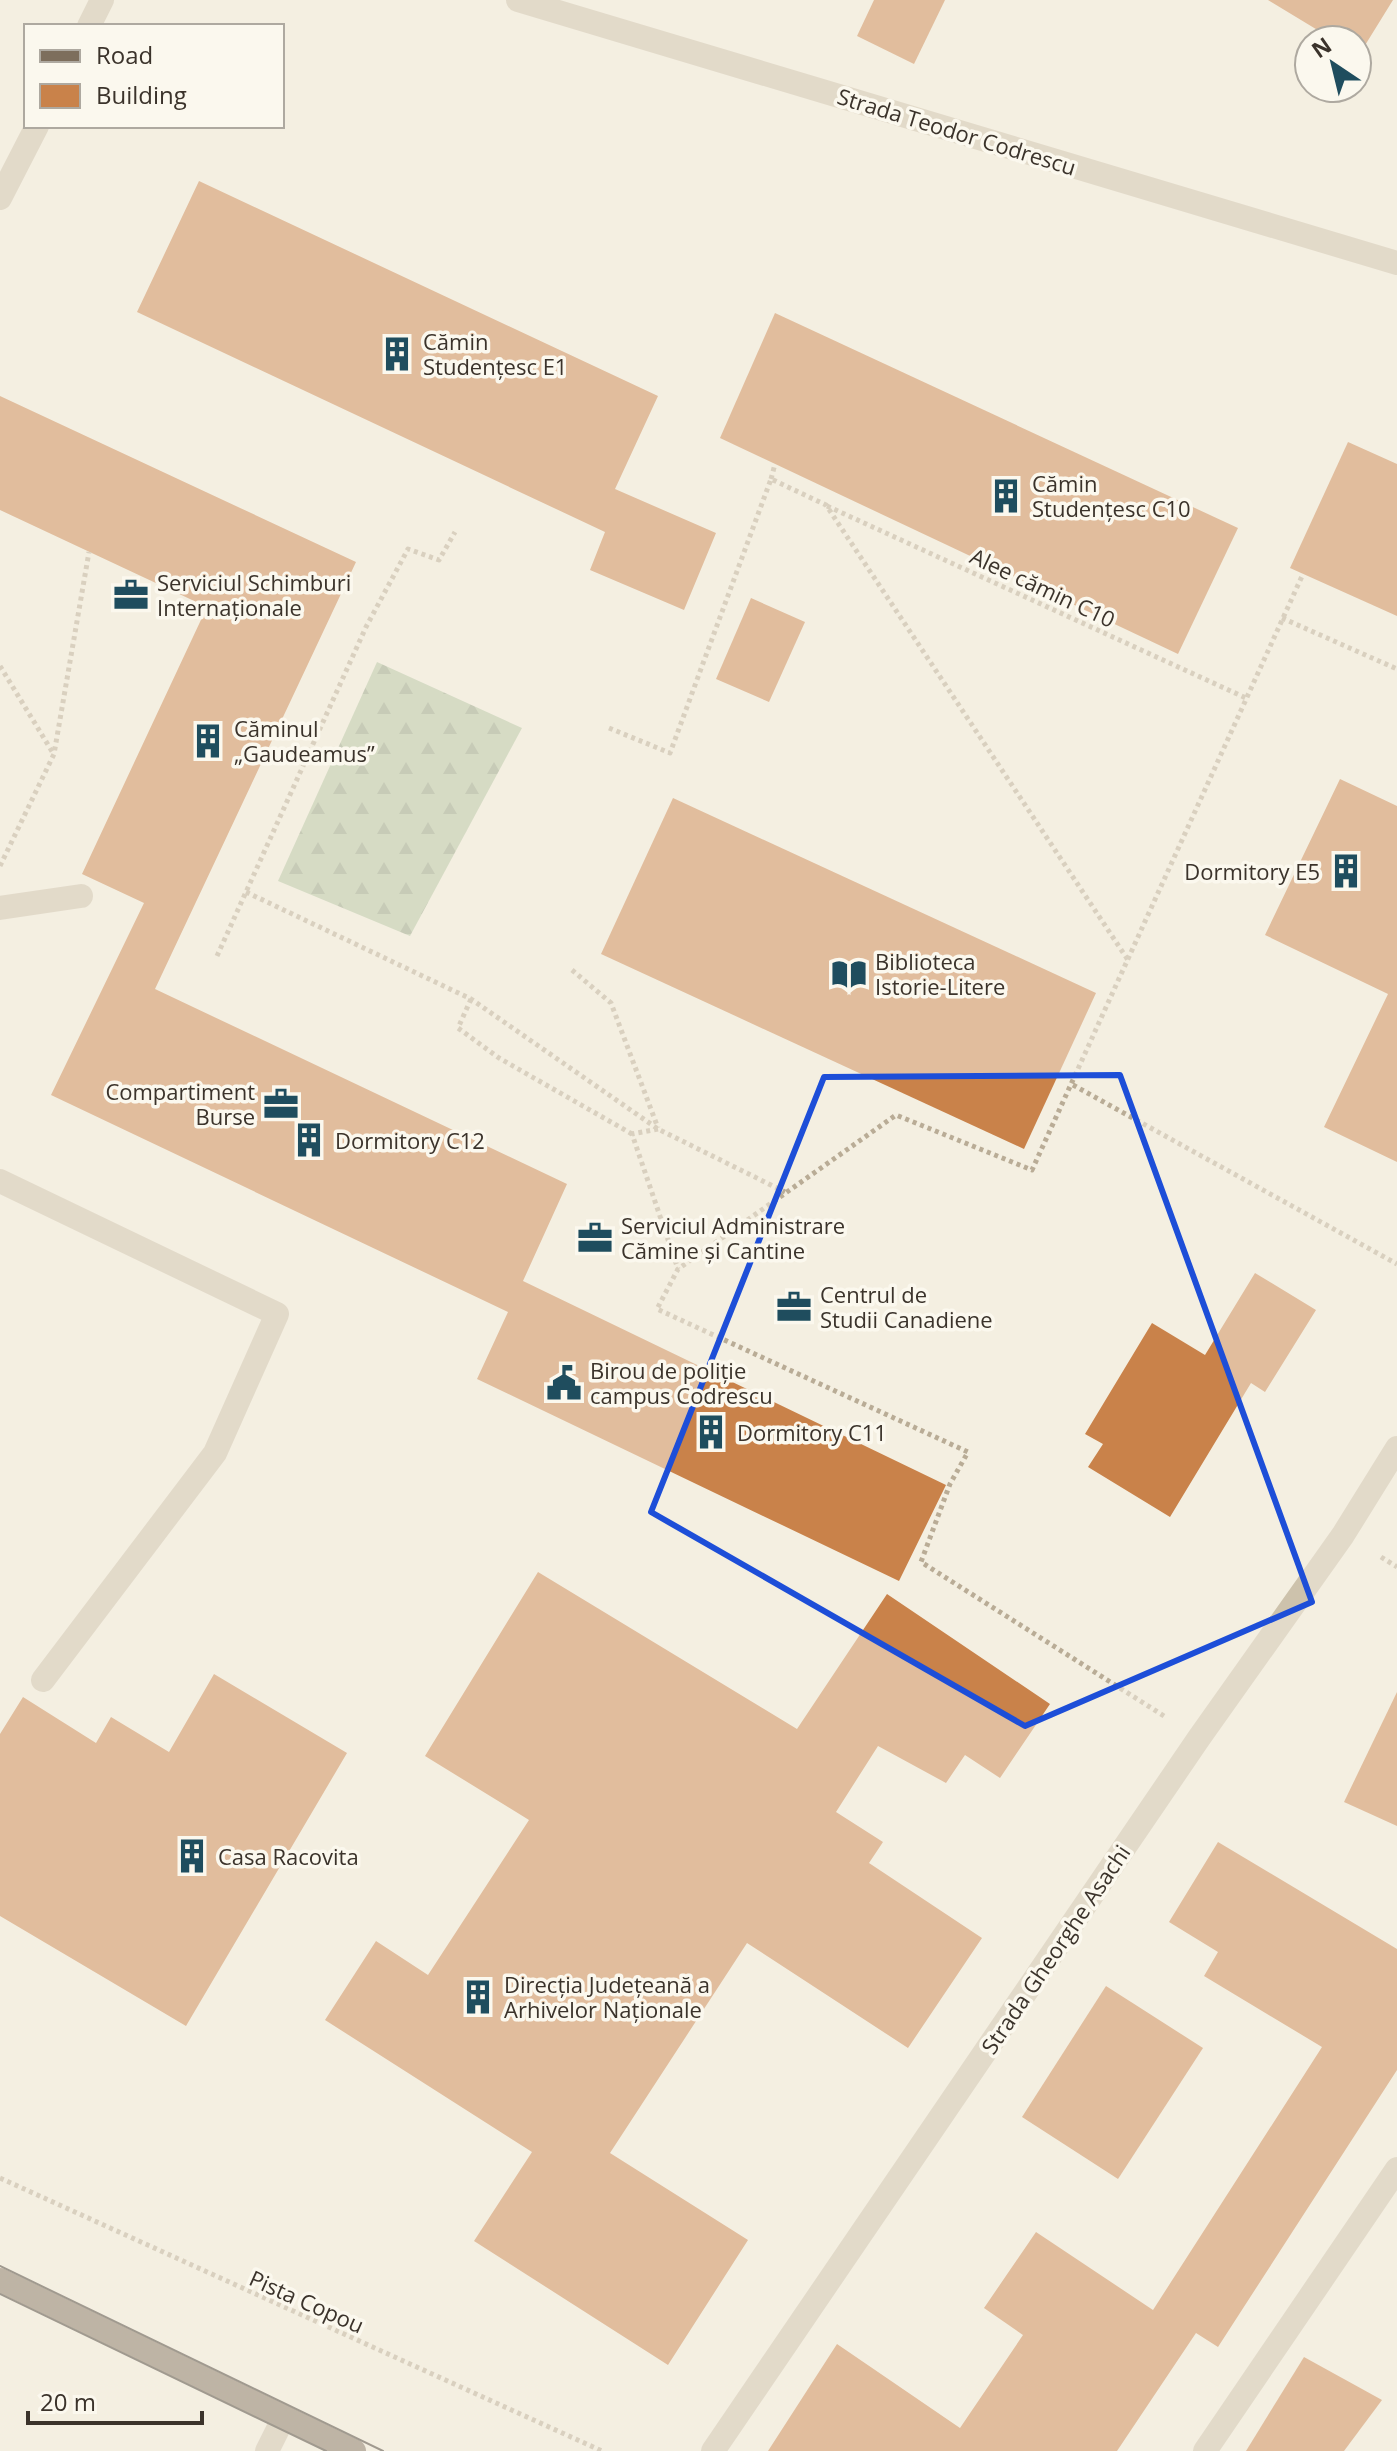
<svg xmlns="http://www.w3.org/2000/svg" width="1397" height="2451" font-family="'Open Sans',sans-serif">
  <style>
    .forest { fill: url(#forest-firs) }
    .building { fill: #c9824a }
    .lines { fill: none; stroke-linecap: round; stroke-linejoin: round }
    .path { stroke: #b9ac96; stroke-width: 5; stroke-dasharray: 4 4; stroke-linecap: butt }
    .minor { stroke: #cdc2ac; stroke-width: 24 }
    .major { stroke: #7d6e5c; stroke-width: 24 }
    .tram { stroke: #3b332b; stroke-width: 2 }
    .marked { fill: none; stroke: #1d4ed8; stroke-width: 6; stroke-linejoin: round }
    .labels { text-anchor: middle; dominant-baseline: central; stroke-width: 7; stroke-linejoin: round; paint-order: stroke }
    .street-label { font-size: 22px; fill: #3b332b; stroke: #fbf8ee }
    .poi-label { font-size: 22px; fill: #3b332b; stroke: #fbf8ee; text-anchor: start }
  </style>
  <defs>
    <pattern id="forest-firs" width="22" height="20" patternUnits="userSpaceOnUse" patternTransform="scale(2)"><rect width="22" height="20" fill="#b1c4a0"/><path d="M5 1l3.5 6h-7zM16 11l3.5 6h-7z" fill="#91a083"/></pattern>
  </defs>
  <rect width="100%" height="100%" fill="#f4efe1"/>
  <path class="forest" d="M377,662L522,728L410,936L278,881Z"/>
  <g class="building">
    <path d="M874,0H945L914,64L857,36Z"/>
    <path d="M1268,0H1393L1359,55L1357,40H1334Z"/>
    <path d="M199,181L658,396L615,489L716,533L684,610L590,570L605,532L137,312Z"/>
    <path d="M775,313L1238,528L1178,654L720,438Z"/>
    <path d="M0,396L356,562L155,989L567,1184L523,1281L946,1485L899,1581L477,1379L508,1312L51,1095L144,903L82,874L207,607L0,510Z"/>
    <path d="M1348,442L1397,464V616L1290,568Z"/>
    <path d="M751,598L805,622L769,702L716,679Z"/>
    <path d="M1340,779L1397,806V1162L1324,1127L1388,994L1265,935Z"/>
    <path d="M673,798L1096,993L1024,1149L601,954Z"/>
    <path d="M1255,1273L1316,1310L1265,1392L1251,1383L1170,1517L1088,1467L1103,1444L1085,1434L1152,1323L1205,1355Z"/>
    <path d="M538,1572L797,1729L887,1594L1050,1704L1000,1778L965,1755L946,1783L878,1746L836,1812L883,1842L869,1863L982,1938L908,2048L747,1943L610,2153L748,2240L668,2365L474,2241L532,2152L325,2020L376,1941L428,1975L529,1820L425,1756Z"/>
    <path d="M214,1674L347,1753L186,2026L0,1916V1734L23,1697L96,1743L111,1717L169,1752Z"/>
    <path d="M1397,1692V1826L1344,1802Z"/>
    <path d="M1218,1842L1397,1949V2070L1218,2347L1196,2333L1117,2451H768L837,2344L960,2428L1023,2335L984,2308L1036,2232L1153,2310L1322,2047L1204,1976L1218,1952L1169,1922Z"/>
    <path d="M1106,1986L1203,2048L1118,2179L1022,2117Z"/>
    <path d="M1304,2357L1382,2400L1344,2451H1246Z"/>
  </g>
  <g class="lines">
    <g class="path">
      <path d="M771,479L775,464"/>
      <path d="M827,506L1246,698"/>
      <path d="M1282,618L1397,669"/>
      <path d="M0,666L53,753"/>
      <path d="M609,728L670,753L771,479L826,505L1128,960"/>
      <path d="M0,866L54,754L89,552"/>
      <path d="M246,892L471,999L658,1129L785,1192"/>
      <path d="M217,956L366,627L408,549L439,560L455,532"/>
      <path d="M572,970L611,1003L658,1128"/>
      <path d="M471,999L458,1028L499,1058L632,1134"/>
      <path d="M1073,1085L1397,1264"/>
      <path d="M658,1129L632,1134L678,1269"/>
      <path d="M1381,1557L1397,1567"/>
      <path d="M1164,1716L921,1562L950,1484L968,1452L657,1309L678,1269L896,1115L1032,1170L1303,574"/>
      <path d="M0,2178L602,2451"/>
    </g>
    <g class="minor">
      <path d="M518,0L1397,263"/>
      <path d="M89,26L102,0"/>
      <path d="M0,198L37,126"/>
      <path d="M0,908L81,896"/>
      <path d="M0,1181L277,1314L215,1453L43,1680"/>
      <path d="M267,2451L284,2417"/>
      <path d="M713,2451L1199,1738L1343,1535L1397,1448"/>
      <path d="M1205,2451L1397,2169"/>
    </g>
    <path class="major" d="M0,2280L354,2451"/>
    <g class="tram">
      <path d="M0,2266L383,2451"/>
      <path d="M0,2294L326,2451"/>
    </g>
  </g>
  <path d="M0 0H1397V2451H0ZM1120,1075L1312,1602L1025,1726L651,1512L824,1077Z" fill="#f4efe1" fill-opacity=".55" fill-rule="evenodd"/>
  <path class="marked" d="M1120,1075L1312,1602L1025,1726L651,1512L824,1077Z"/>
  <defs>
    <g id="building-bare" transform="scale(2.76)"><path d="M-4-6H4V6H1V3H-1V6H-4ZM-2.5-4.3h1.7v1.8h-1.7ZM.8-4.3h1.7v1.8H.8ZM-2.5-1h1.7V.8h-1.7ZM.8-1h1.7V.8H.8Z" fill="#1f4d5e" stroke="#fbf8ee" stroke-width="2.5" paint-order="stroke"/></g>
    <g id="office-bare" transform="scale(2.76)"><path d="M-6-3h4V-5.5h4V-3h4V5H-6ZM-1-4.5V-3h2v-1.5ZM-6 0V1H6V0Z" fill="#1f4d5e" stroke="#fbf8ee" stroke-width="2.5" paint-order="stroke"/></g>
    <g id="library-bare" transform="scale(2.76)"><path d="M-6-4Q-3-5.5-.7-3.5V5Q-3 3-6 4ZM6-4Q3-5.5 .7-3.5V5Q3 3 6 4Z" fill="#1f4d5e" stroke="#fbf8ee" stroke-width="2.5" paint-order="stroke"/></g>
    <g id="civic-bare" transform="scale(2.76)"><path d="M-.6-6.5H3V-4.5H.6V-3L4-1V1h2V6H-6V1h2V-1L-.6-3ZM-1.2 2.5V6h2.4V2.5Z" fill="#1f4d5e" stroke="#fbf8ee" stroke-width="2.5" paint-order="stroke"/></g>
  </defs>
  <g fill-rule="evenodd">
    <use href="#building-bare" x="397" y="354"/>
    <use href="#building-bare" x="1006" y="496"/>
    <use href="#office-bare" x="131" y="595"/>
    <use href="#building-bare" x="208" y="741"/>
    <use href="#building-bare" x="1346" y="871"/>
    <use href="#library-bare" x="849" y="974"/>
    <use href="#office-bare" x="281" y="1104"/>
    <use href="#building-bare" x="309" y="1140"/>
    <use href="#office-bare" x="595" y="1238"/>
    <use href="#office-bare" x="794" y="1307"/>
    <use href="#civic-bare" x="564" y="1383"/>
    <use href="#building-bare" x="711" y="1432"/>
    <use href="#building-bare" x="192" y="1856"/>
    <use href="#building-bare" x="478" y="1997"/>
  </g>
  <g class="labels">
    <g class="street-label">
      <text transform="translate(957 131) rotate(17)">Strada Teodor Codrescu</text>
      <text transform="translate(1043 587) rotate(25)">Alee cămin C10</text>
      <text transform="translate(1055 1949) rotate(-56)">Strada Gheorghe Asachi</text>
      <text transform="translate(307 2301) rotate(24)">Pista Copou</text>
    </g>
    <g class="poi-label">
      <text x="423" y="341">Cămin<tspan x="423" dy="25">Studențesc E1</tspan></text>
      <text x="1032" y="483">Cămin<tspan x="1032" dy="25">Studențesc C10</tspan></text>
      <text x="157" y="582">Serviciul Schimburi<tspan x="157" dy="25">Internaționale</tspan></text>
      <text x="234" y="728">Căminul<tspan x="234" dy="25">„Gaudeamus”</tspan></text>
      <text x="1320" y="871" text-anchor="end">Dormitory E5</text>
      <text x="875" y="961">Biblioteca<tspan x="875" dy="25">Istorie-Litere</tspan></text>
      <text x="255" y="1091" text-anchor="end">Compartiment<tspan x="255" dy="25">Burse</tspan></text>
      <text x="335" y="1140">Dormitory C12</text>
      <text x="621" y="1225">Serviciul Administrare<tspan x="621" dy="25">Cămine și Cantine</tspan></text>
      <text x="820" y="1294">Centrul de<tspan x="820" dy="25">Studii Canadiene</tspan></text>
      <text x="590" y="1370">Birou de poliție<tspan x="590" dy="25">campus Codrescu</tspan></text>
      <text x="737" y="1432">Dormitory C11</text>
      <text x="218" y="1856">Casa Racovita</text>
      <text x="504" y="1984">Direcția Județeană a<tspan x="504" dy="25">Arhivelor Naționale</tspan></text>
    </g>
  </g>
  <rect x="24" y="24" width="260" height="104" fill="#fbf8ee" stroke="#aea9a0" stroke-width="2"/>
  <rect x="40" y="50" width="40" height="12" fill="#7d6e5c" stroke="#aea9a0" stroke-width="2"/>
  <text x="96" y="64" font-size="24" fill="#3b332b">Road</text>
  <rect x="40" y="84" width="40" height="24" fill="#c9824a" stroke="#aea9a0" stroke-width="2"/>
  <text x="96" y="104" font-size="24" fill="#3b332b">Building</text>
  <g transform="translate(1333 64) rotate(325)"><circle r="38" fill="#fbf8ee" stroke="#aea9a0" stroke-width="2"/>
  <path d="M0-6L14 30L0 20L-14 30Z" fill="#1f4d5e"/>
  <text y="-12" font-size="22" font-weight="bold" text-anchor="middle" fill="#3b332b">N</text>
  </g>
  <path d="M28 2411v12h174v-12" fill="none" stroke="#3b332b" stroke-width="4"/>
  <text x="40" y="2411" font-size="24" fill="#3b332b" stroke="#fbf8ee" stroke-width="6" paint-order="stroke">20 m</text>
</svg>
